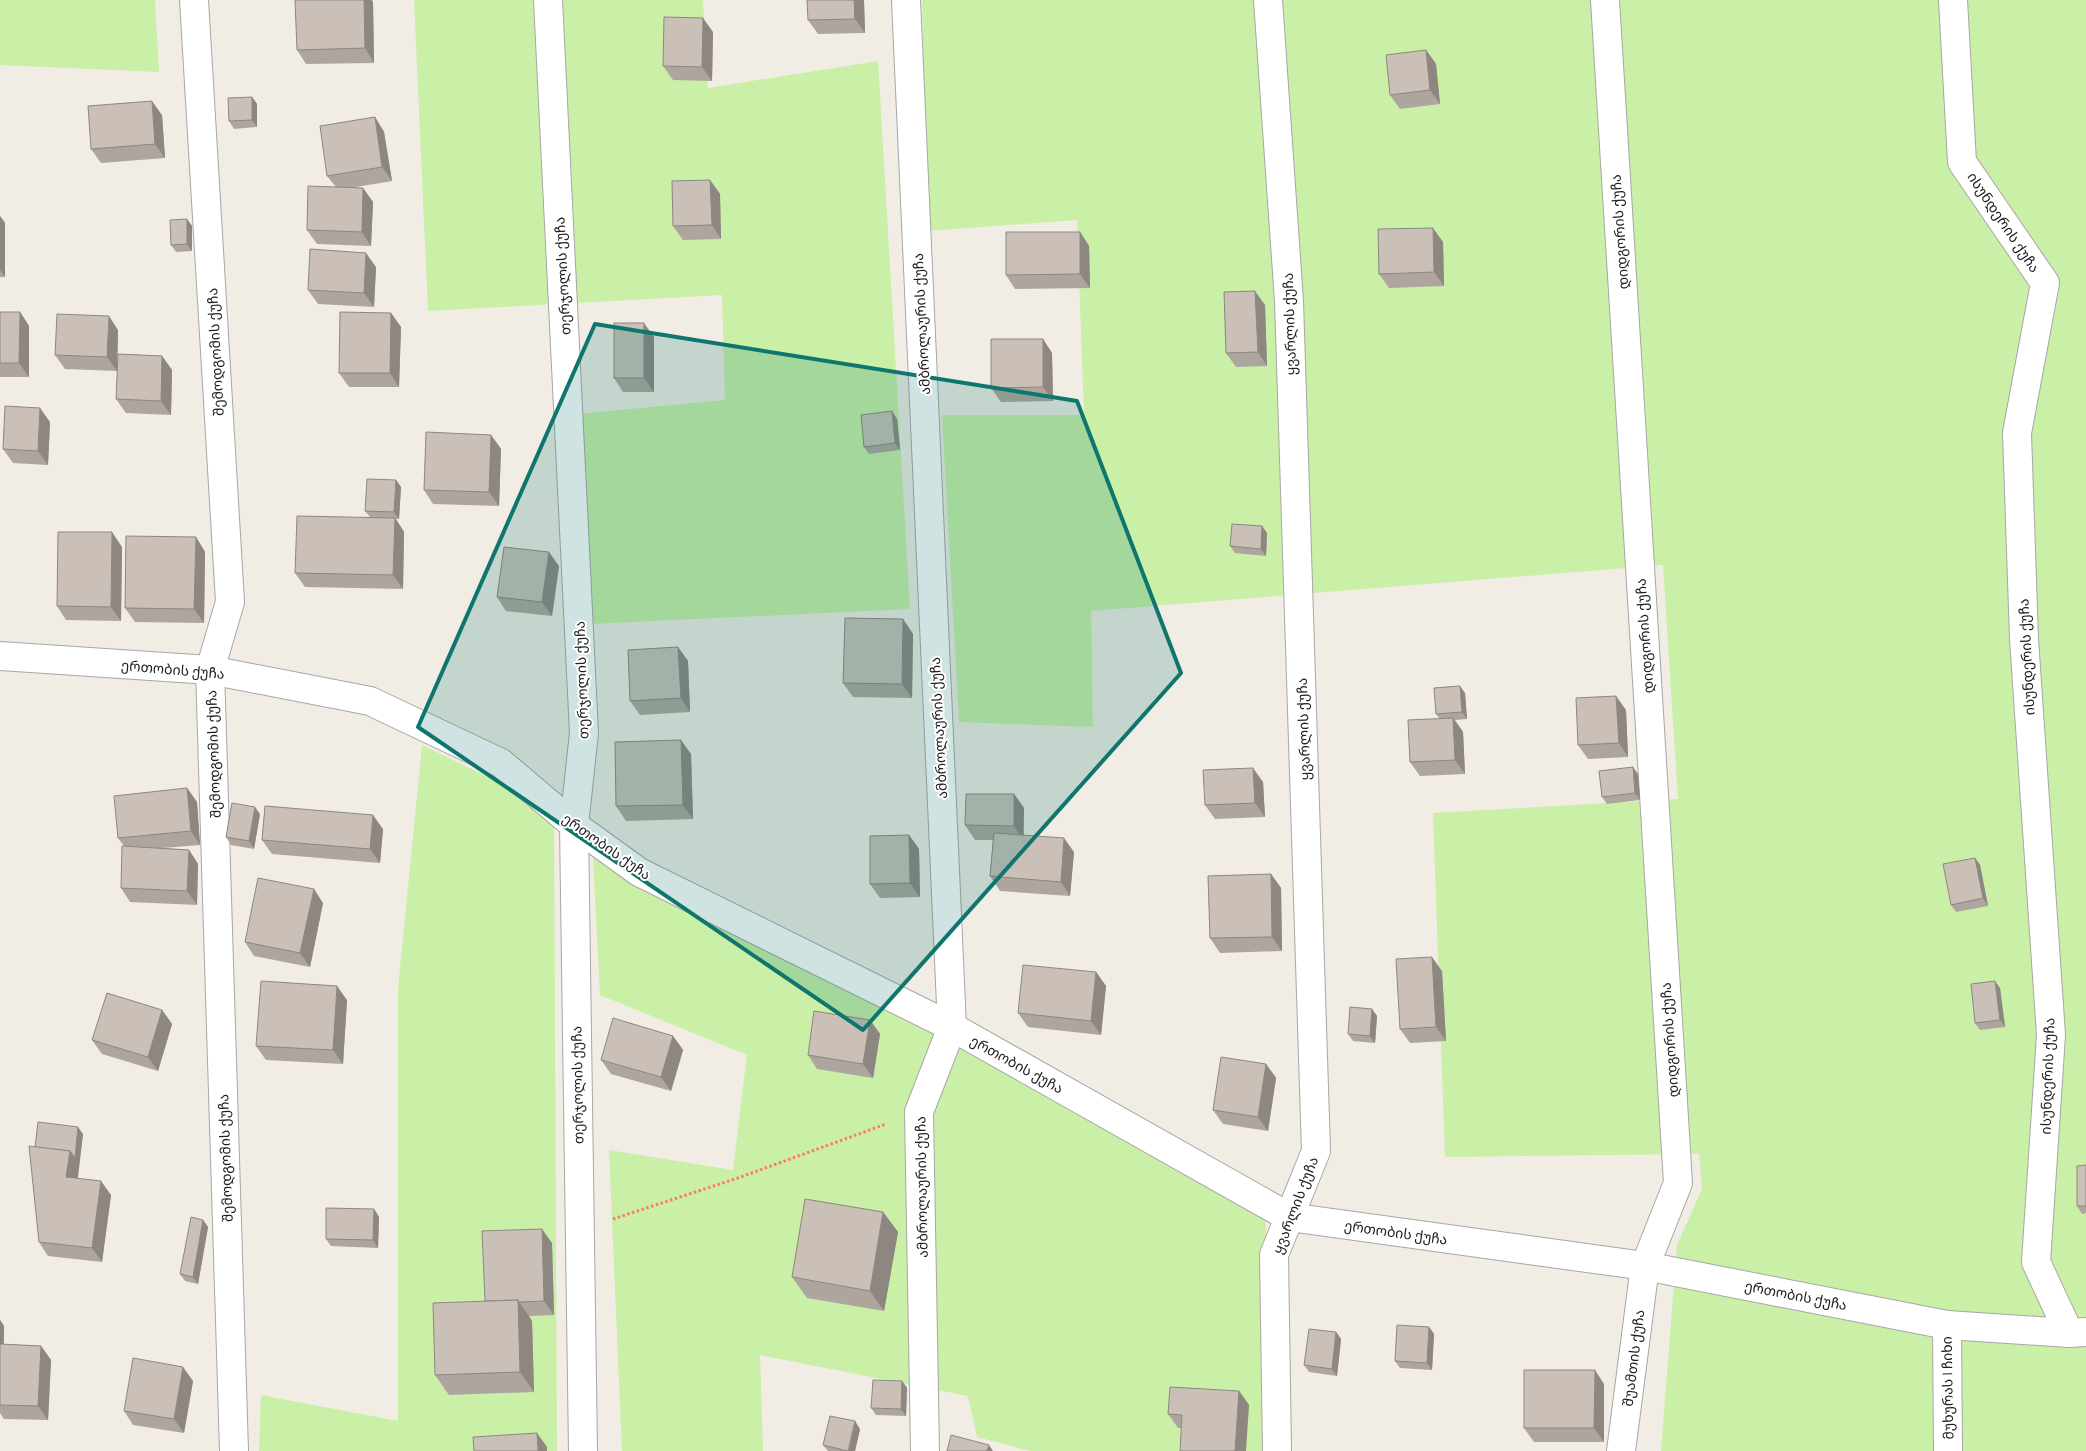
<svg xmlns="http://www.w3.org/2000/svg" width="2086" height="1451" font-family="'Titillium Web','Noto Sans Georgian',sans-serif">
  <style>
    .grass { fill: #caefa7 }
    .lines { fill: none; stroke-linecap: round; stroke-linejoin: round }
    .minor-casing { stroke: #a7a7a7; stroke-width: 30 }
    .path { stroke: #ff7969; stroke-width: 3; stroke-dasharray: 2.5 2.5; stroke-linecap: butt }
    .minor { stroke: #fff; stroke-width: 28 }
    .wall { fill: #aea59e }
    .shaded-wall { fill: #8d8681 }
    .building { fill: #cac0b8; stroke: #8d8681 }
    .marked { fill: #0f766e; fill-opacity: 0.2; stroke: #0f766e; stroke-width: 4; stroke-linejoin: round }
    .labels { text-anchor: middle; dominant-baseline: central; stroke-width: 4; stroke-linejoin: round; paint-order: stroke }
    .street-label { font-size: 14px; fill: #202020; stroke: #fff }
  </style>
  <rect width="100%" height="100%" fill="#f1ede5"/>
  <g class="grass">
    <path d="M0,0H155L159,72L0,65Z"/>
    <path d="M414,0H703L708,88L878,61L910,609L590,624L578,414L725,400L722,295L428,311Z"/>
    <path d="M922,0H2086V1451H1661L1677,1245L1702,1189L1699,1154L1445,1157L1433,813L1678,799L1663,565L1091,611L1093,727L959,722L942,415H1084L1077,220L928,231Z"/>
    <path d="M422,745L554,809L557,1451H259L261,1395L398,1421V989Z"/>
    <path d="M592,839L1266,1205L1265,1451H1030L977,1437L968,1396L760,1355L763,1451H622L609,1150L733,1170L747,1055L600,995Z"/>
  </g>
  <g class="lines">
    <g class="minor-casing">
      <g id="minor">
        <path d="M194,0L230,602L210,670L234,1451"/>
        <path d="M548,0L584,733L574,825L583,1451"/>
        <path d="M906,0L952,1027L919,1112L925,1451"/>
        <path d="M1268,0L1289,301L1316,1151L1274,1255L1277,1451"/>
        <path d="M1605,0L1678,1183L1645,1266L1621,1451"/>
        <path d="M1953,0L1962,162L2045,283L2017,433L2024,639L2051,1035L2036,1262L2069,1333"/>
        <path d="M0,656L210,670L370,701L501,763L574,825L639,872L952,1027L1289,1217L1645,1266L1947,1325L2069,1333L2086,1332"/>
        <path d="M1947,1325L1948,1451"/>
      </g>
    </g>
    <path class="path" d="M613,1219L738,1178L886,1124"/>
    <use href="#minor" class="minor"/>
  </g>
  <g class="wall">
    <path d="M864,0L865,33L818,34L808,20Z"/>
    <path d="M373,2L374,63L306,64L297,50Z"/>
    <path d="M713,32L712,81L673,80L663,66Z"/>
    <path d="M1426,50L1436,64L1440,104L1400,109L1390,95Z"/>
    <path d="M252,97L257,104V127L234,129L229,121Z"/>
    <path d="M162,115L165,158L101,163L91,149Z"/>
    <path d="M375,117L384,132L392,181L350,188H363L373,202L371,246L317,244L307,230L336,187L327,176Z"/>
    <path d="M710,180L720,194L721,239L683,240L673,226Z"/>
    <path d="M0,216L5,223V277H0Z"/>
    <path d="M187,219L192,226V251L176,252L171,245Z"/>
    <path d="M1080,232L1089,246L1090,288L1015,289L1006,275Z"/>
    <path d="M1443,242L1444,286L1389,288L1379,274Z"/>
    <path d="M376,267L374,307L318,304L308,290Z"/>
    <path d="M1265,305L1267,366L1236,367L1226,353Z"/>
    <path d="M0,312H20L29,326V377H0Z"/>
    <path d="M391,313L401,327L399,387H349L339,373Z"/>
    <path d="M118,330L117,371L65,369L55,355Z"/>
    <path d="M654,337V392H623L614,378Z"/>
    <path d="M1043,339L1052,353L1053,401L1001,402L991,388Z"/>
    <path d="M162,356L172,370L171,415L126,413L116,399Z"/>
    <path d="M897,419L900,450L869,454L864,447Z"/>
    <path d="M50,422L48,465L13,463L3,449Z"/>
    <path d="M491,435L501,449L499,506L433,504L424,490Z"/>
    <path d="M396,480L401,487L399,519H396L404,532L403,589L305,587L295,573L370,517L365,511Z"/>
    <path d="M1262,526L1267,533L1266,556L1235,553L1230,546Z"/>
    <path d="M196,537L205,552L204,623L135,622L125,608Z"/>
    <path d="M122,547L121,621L66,620L57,606Z"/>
    <path d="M559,566L552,616L506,611L497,597Z"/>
    <path d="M903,619L913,634L912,698L853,697L843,683Z"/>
    <path d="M678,647L688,661L690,712L640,715L630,701Z"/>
    <path d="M1465,693L1467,719L1455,720L1463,732L1465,774L1420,776L1410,762L1440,719L1436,714Z"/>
    <path d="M1626,710L1628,757L1588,759L1578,745Z"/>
    <path d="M691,754L693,819L626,821L616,806Z"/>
    <path d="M1638,774L1640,800L1607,804L1602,797Z"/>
    <path d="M1263,782L1265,817L1215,819L1205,805Z"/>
    <path d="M187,788L197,802L200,845L163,848L189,850L198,864L197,905L130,902L121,888L124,846L118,838Z"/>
    <path d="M1014,794L1024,808V835L1074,852L1070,896L1000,891L990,876L993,840H975L965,825Z"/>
    <path d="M260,814L254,849L231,845L226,837Z"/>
    <path d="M383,829L380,863L272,854L262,840Z"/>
    <path d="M909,835L919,849L920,897L880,898L870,884Z"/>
    <path d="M1975,858L1980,865L1988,906L1956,912L1951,905Z"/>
    <path d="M1271,874L1281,888L1282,951L1220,953L1210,938Z"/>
    <path d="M323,903L310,967L254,956L245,942Z"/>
    <path d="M1442,971L1446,1041L1410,1043L1400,1029Z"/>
    <path d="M1096,972L1106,986L1101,1035L1028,1027L1018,1013Z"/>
    <path d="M2000,988L2005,1027L1980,1030L1975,1023Z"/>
    <path d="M347,1000L343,1064L266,1060L256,1046Z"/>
    <path d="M1372,1009L1377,1016L1375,1043L1353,1041L1348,1034Z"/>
    <path d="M162,1010L172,1024L158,1071L102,1054L92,1040Z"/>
    <path d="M870,1020L880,1034L873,1078L817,1069L808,1055Z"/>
    <path d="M673,1036L683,1050L671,1091L611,1074L601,1060Z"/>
    <path d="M1266,1064L1276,1078L1268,1131L1223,1124L1213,1110Z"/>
    <path d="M83,1134L78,1178L111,1195L102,1262L48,1256L39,1242L35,1147Z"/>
    <path d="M2086,1165V1213L2082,1214L2077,1206Z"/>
    <path d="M374,1209L379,1217L378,1248L331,1246L326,1239Z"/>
    <path d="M883,1212L898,1232L884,1311L807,1298L792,1277Z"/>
    <path d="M203,1220L208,1227L198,1284L185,1281L180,1274Z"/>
    <path d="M552,1243L554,1315L529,1316L532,1321L534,1392L449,1395L435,1375L485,1301Z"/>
    <path d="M0,1320L4,1326V1344L41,1346L51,1360L48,1420L4,1419L0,1413Z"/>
    <path d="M1429,1327L1434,1334L1432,1370L1400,1368L1395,1361Z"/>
    <path d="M1336,1332L1341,1339L1337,1376L1309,1372L1304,1365Z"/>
    <path d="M193,1381L184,1433L133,1425L124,1411Z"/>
    <path d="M902,1381L907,1388L906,1416L876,1415L871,1408Z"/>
    <path d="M1604,1384V1442H1534L1524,1428Z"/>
    <path d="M1239,1391L1249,1405L1181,1428H1178L1168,1414Z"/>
    <path d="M860,1429L855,1451H828L823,1445Z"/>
  </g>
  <g class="shaded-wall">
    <path d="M364,0H372L373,2L374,63L365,48Z"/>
    <path d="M854,0H864L865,33L855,19Z"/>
    <path d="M703,18L713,32L712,81L702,67Z"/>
    <path d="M1426,50L1436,64L1440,104L1430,90Z"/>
    <path d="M252,97L257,104V127L252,120Z"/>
    <path d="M152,101L162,115L165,158L155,144Z"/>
    <path d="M375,117L384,132L392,181L382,167Z"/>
    <path d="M710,180L720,194L721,239L712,225Z"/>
    <path d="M363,188L373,202L371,246L362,232Z"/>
    <path d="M0,216L5,223V277L0,270Z"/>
    <path d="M187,219L192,226V251L187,244Z"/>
    <path d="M1433,228L1443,242L1444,286L1434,272Z"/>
    <path d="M1080,232L1089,246L1090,288L1080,274Z"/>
    <path d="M366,253L376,267L374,307L364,293Z"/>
    <path d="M1255,291L1265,305L1267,366L1258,352Z"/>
    <path d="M20,312L29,326V377L19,363Z"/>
    <path d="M391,313L401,327L399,387L390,373Z"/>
    <path d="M109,316L118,330L117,371L107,357Z"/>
    <path d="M644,323L654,337V392L644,378Z"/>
    <path d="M1043,339L1052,353L1053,401L1043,387Z"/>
    <path d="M162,356L172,370L171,415L161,401Z"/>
    <path d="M40,408L50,422L48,465L38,451Z"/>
    <path d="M892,411L897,419L900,450L895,443Z"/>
    <path d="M491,435L501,449L499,506L489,492Z"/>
    <path d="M396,480L401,487L399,519L394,512Z"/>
    <path d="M395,518L404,532L403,589L393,575Z"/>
    <path d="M1262,526L1267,533L1266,556L1261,549Z"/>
    <path d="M112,532L122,547L121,621L111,607Z"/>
    <path d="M196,537L205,552L204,623L194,609Z"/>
    <path d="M549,552L559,566L552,616L542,602Z"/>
    <path d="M903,619L913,634L912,698L902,684Z"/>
    <path d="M678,647L688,661L690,712L681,698Z"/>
    <path d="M1460,686L1465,693L1467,719L1462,712Z"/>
    <path d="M1616,696L1626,710L1628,757L1619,743Z"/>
    <path d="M1453,718L1463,732L1465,774L1455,760Z"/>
    <path d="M681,740L691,754L693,819L683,805Z"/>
    <path d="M1633,767L1638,774L1640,800L1635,793Z"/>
    <path d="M1253,768L1263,782L1265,817L1255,803Z"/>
    <path d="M187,788L197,802L200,845L191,831Z"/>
    <path d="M1014,794L1024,808L1023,840L1014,826Z"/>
    <path d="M255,807L260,814L254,849L249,841Z"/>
    <path d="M373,815L383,829L380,863L370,849Z"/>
    <path d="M909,835L919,849L920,897L910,883Z"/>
    <path d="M1064,838L1074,852L1070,896L1061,882Z"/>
    <path d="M189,850L198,864L197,905L187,891Z"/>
    <path d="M1975,858L1980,865L1988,906L1983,898Z"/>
    <path d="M1271,874L1281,888L1282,951L1272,937Z"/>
    <path d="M314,889L323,903L310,967L300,953Z"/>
    <path d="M1432,957L1442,971L1446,1041L1436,1027Z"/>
    <path d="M1096,972L1106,986L1101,1035L1091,1021Z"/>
    <path d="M1995,981L2000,988L2005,1027L2000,1020Z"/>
    <path d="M337,986L347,1000L343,1064L333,1050Z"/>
    <path d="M1372,1009L1377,1016L1375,1043L1370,1036Z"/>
    <path d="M162,1010L172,1024L158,1071L148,1057Z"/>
    <path d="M870,1020L880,1034L873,1078L863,1064Z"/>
    <path d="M673,1036L683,1050L671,1091L661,1077Z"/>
    <path d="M1266,1064L1276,1078L1268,1131L1258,1117Z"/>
    <path d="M78,1127L83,1134L76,1191L66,1177L70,1151Z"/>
    <path d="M101,1181L111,1195L102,1262L92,1248Z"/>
    <path d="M374,1209L379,1217L378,1248L373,1240Z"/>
    <path d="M883,1212L898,1232L884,1311L870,1291Z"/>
    <path d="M203,1220L208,1227L198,1284L193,1277Z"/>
    <path d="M542,1229L552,1243L554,1315L544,1301Z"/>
    <path d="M518,1300L532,1321L534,1392L520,1372Z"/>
    <path d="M0,1320L4,1326L3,1368L0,1365Z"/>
    <path d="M1429,1327L1434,1334L1432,1370L1427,1363Z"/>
    <path d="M1336,1332L1341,1339L1337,1376L1332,1369Z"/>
    <path d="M41,1346L51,1360L48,1420L38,1406Z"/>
    <path d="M183,1367L193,1381L184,1433L174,1419Z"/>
    <path d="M1595,1370L1604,1384V1442L1594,1428Z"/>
    <path d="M902,1381L907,1388L906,1416L901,1409Z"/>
    <path d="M1239,1391L1249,1405L1246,1451H1235Z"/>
    <path d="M855,1421L860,1429L855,1451H849Z"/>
    <path d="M537,1433L547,1447V1451H538Z"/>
    <path d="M989,1445L993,1451H987Z"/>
  </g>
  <g class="building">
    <path d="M295,0H364L365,48L297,50Z"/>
    <path d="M807,0H854L855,19L808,20Z"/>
    <path d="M664,17L703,18L702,67L663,66Z"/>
    <path d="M1426,50L1430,90L1390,95L1386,55Z"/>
    <path d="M252,97V120L229,121L228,98Z"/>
    <path d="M152,101L155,144L91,149L88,106Z"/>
    <path d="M375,117L382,167L327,176L320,126Z"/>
    <path d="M710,180L712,225L673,226L672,181Z"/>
    <path d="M308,186L363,188L362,232L307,230Z"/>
    <path d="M187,219V244L171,245L170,220Z"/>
    <path d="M1433,228L1434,272L1379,274L1378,229Z"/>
    <path d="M1006,232H1080V274L1006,275Z"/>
    <path d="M310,249L366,253L364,293L308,290Z"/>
    <path d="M1255,291L1258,352L1226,353L1224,292Z"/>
    <path d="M0,312H20L19,363H0Z"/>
    <path d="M340,312L391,313L390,373H339Z"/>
    <path d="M57,314L109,316L107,357L55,355Z"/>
    <rect x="614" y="323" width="30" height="55"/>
    <path d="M991,339H1043V387L991,388Z"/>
    <path d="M118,354L162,356L161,401L116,399Z"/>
    <path d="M5,406L40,408L38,451L3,449Z"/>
    <path d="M892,411L895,443L864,447L861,415Z"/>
    <path d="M426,432L491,435L489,492L424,490Z"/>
    <path d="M367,479L396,480L394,512L365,511Z"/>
    <path d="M297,516L395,518L393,575L295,573Z"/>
    <path d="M1232,524L1262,526L1261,549L1230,546Z"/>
    <path d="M58,532H112L111,607L57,606Z"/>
    <path d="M126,536L196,537L194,609L125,608Z"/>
    <path d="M504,547L549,552L542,602L497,597Z"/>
    <path d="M845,618L903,619L902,684L843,683Z"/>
    <path d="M678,647L681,698L630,701L628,650Z"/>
    <path d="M1460,686L1462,712L1436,714L1434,688Z"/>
    <path d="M1616,696L1619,743L1578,745L1576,698Z"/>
    <path d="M1453,718L1455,760L1410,762L1408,720Z"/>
    <path d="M681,740L683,805L616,806L615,742Z"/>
    <path d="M1633,767L1635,793L1602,797L1599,771Z"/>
    <path d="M1253,768L1255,803L1205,805L1203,770Z"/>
    <path d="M187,788L191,831L118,838L114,796Z"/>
    <path d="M966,794H1014V826L965,825Z"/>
    <path d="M232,803L255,807L249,841L226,837Z"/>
    <path d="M265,806L373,815L370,849L262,840Z"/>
    <path d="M994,833L1064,838L1061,882L990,876Z"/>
    <path d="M909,835L910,883L870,884V836Z"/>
    <path d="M122,846L189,850L187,891L121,888Z"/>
    <path d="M1975,858L1983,898L1951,905L1943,864Z"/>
    <path d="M1271,874L1272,937L1210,938L1208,876Z"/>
    <path d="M258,878L314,889L300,953L245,942Z"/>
    <path d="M1432,957L1436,1027L1400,1029L1396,959Z"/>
    <path d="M1023,965L1096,972L1091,1021L1018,1013Z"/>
    <path d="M261,981L337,986L333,1050L256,1046Z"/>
    <path d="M1995,981L2000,1020L1975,1023L1971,984Z"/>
    <path d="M107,993L162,1010L148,1057L92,1040Z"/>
    <path d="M1350,1007L1372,1009L1370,1036L1348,1034Z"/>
    <path d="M814,1011L870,1020L863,1064L808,1055Z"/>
    <path d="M613,1018L673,1036L661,1077L601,1060Z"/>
    <path d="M1221,1057L1266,1064L1258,1117L1213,1110Z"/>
    <path d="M38,1122L78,1127L75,1158L70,1151L35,1147Z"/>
    <path d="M29,1146L70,1151L66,1177L101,1181L92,1248L39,1242Z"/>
    <path d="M2086,1165V1206H2077V1166Z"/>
    <path d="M805,1199L883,1212L870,1291L792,1277Z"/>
    <path d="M326,1208L374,1209L373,1240L326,1239Z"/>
    <path d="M191,1217L203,1220L193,1277L180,1274Z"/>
    <path d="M542,1229L544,1301L519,1302L518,1300L485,1301L482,1231Z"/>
    <path d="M518,1300L520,1372L435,1375L433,1303Z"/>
    <path d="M1397,1325L1429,1327L1427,1363L1395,1361Z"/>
    <path d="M1309,1329L1336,1332L1332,1369L1304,1365Z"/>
    <path d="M0,1344L41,1346L38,1406L0,1405Z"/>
    <path d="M133,1358L183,1367L174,1419L124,1411Z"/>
    <path d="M1524,1370H1595L1594,1428H1524Z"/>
    <path d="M873,1380L902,1381L901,1409L871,1408Z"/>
    <path d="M1170,1387L1239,1391L1235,1451H1180L1182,1415L1168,1414Z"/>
    <path d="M830,1416L855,1421L848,1451L823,1445Z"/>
    <path d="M537,1433L538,1451H474L473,1437Z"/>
    <path d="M951,1435L989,1445L987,1451H947Z"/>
  </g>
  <path class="marked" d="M595,324L1077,401L1181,673L863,1030L418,727Z"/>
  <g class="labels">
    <g class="street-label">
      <text transform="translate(2004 222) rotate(56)">ისუნდერის ქუჩა</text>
      <text transform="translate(1619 232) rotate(-94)">დიდგორის ქუჩა</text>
      <text transform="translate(562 276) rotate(-93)">თერჯოლის ქუჩა</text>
      <text transform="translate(921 324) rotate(-93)">ამბროლაურის ქუჩა</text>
      <text transform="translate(1289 324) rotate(-92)">ყვარლის ქუჩა</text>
      <text transform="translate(215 352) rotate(-93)">შემოდგომის ქუჩა</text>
      <text transform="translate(1644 636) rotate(-94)">დიდგორის ქუჩა</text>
      <text transform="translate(2026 657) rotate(-93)">ისუნდერის ქუჩა</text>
      <text transform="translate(173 669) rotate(5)">ერთობის ქუჩა</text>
      <text transform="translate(581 680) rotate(-92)">თერჯოლის ქუჩა</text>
      <text transform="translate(938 728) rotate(-93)">ამბროლაურის ქუჩა</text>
      <text transform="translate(1303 729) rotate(-92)">ყვარლის ქუჩა</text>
      <text transform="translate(213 754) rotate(-92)">შემოდგომის ქუჩა</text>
      <text transform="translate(607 846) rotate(35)">ერთობის ქუჩა</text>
      <text transform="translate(1669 1040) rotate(-94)">დიდგორის ქუჩა</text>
      <text transform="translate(1017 1064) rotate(29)">ერთობის ქუჩა</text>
      <text transform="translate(2047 1076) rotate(-88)">ისუნდერის ქუჩა</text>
      <text transform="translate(577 1085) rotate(-91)">თერჯოლის ქუჩა</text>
      <text transform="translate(225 1158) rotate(-92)">შემოდგომის ქუჩა</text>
      <text transform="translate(921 1187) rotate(-91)">ამბროლაურის ქუჩა</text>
      <text transform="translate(1295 1205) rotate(-69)">ყვარლის ქუჩა</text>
      <text transform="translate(1396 1232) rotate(8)">ერთობის ქუჩა</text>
      <text transform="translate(1796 1295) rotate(11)">ერთობის ქუჩა</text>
      <text transform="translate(1633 1358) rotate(-83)">შუამთის ქუჩა</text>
      <text transform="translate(1947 1388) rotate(-91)">მუხურას I ჩიხი</text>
    </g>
  </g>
</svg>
